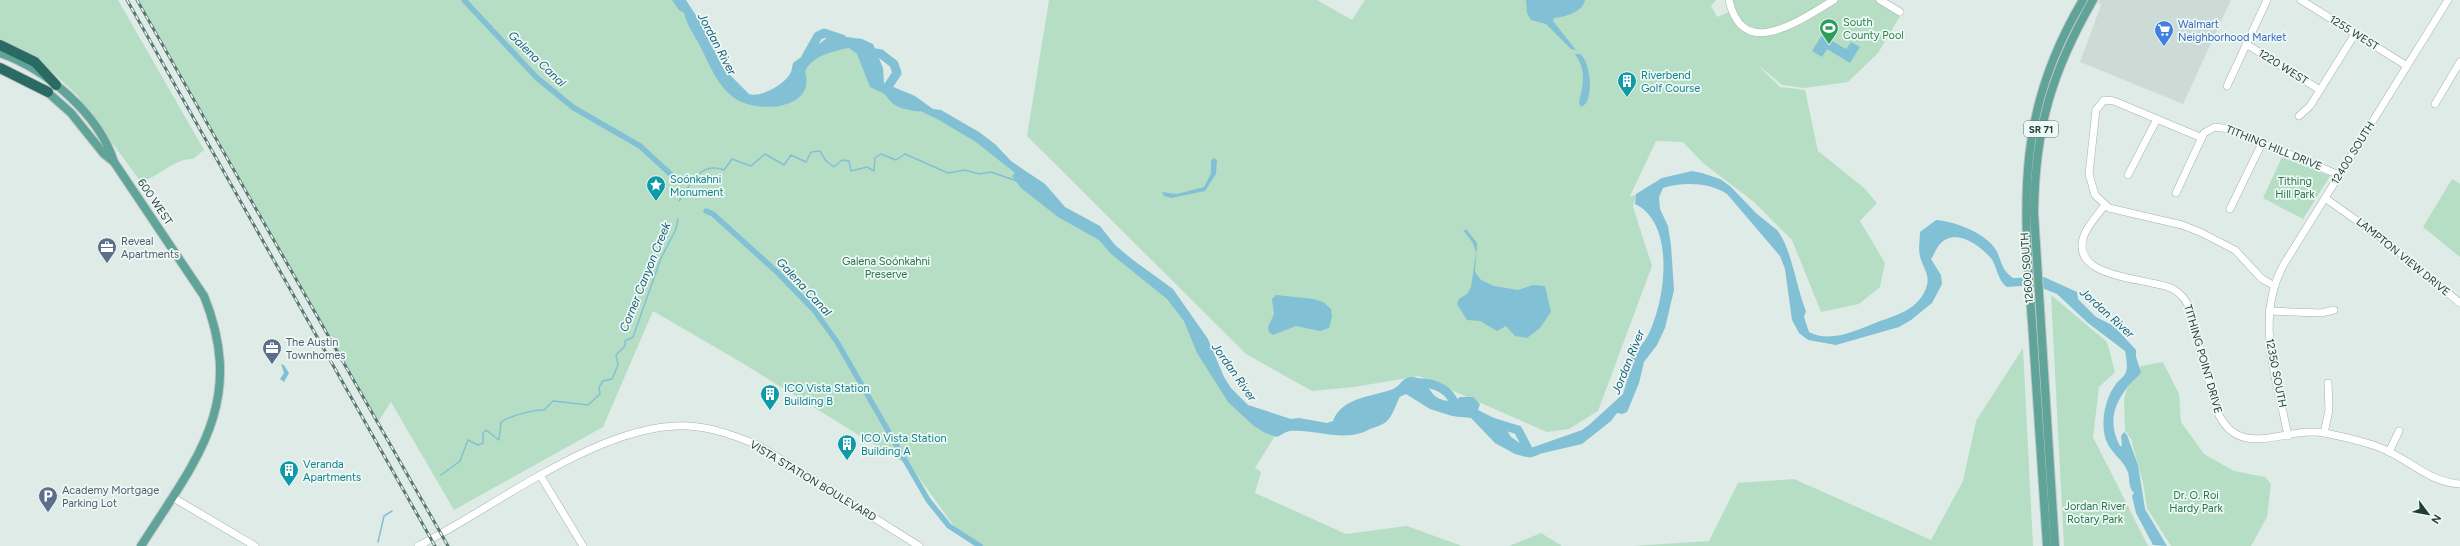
<svg xmlns="http://www.w3.org/2000/svg" width="2460" height="546" font-family="Figtree,sans-serif">
  <style>
    .built { fill: #cddbd6 }
    .green { fill: #b6dec4 }
    .water { fill: #82c1d5 }
    .lines { fill: none; stroke-linecap: round; stroke-linejoin: round }
    .stream { stroke: #82c1d5; stroke-width: 1.5 }
    .canal { stroke: #82c1d5; stroke-width: 5.5 }
    .river { stroke: #82c1d5; stroke-width: 9 }
    .minor-casing { stroke: #a2b3af; stroke-width: 8 }
    .major-casing { stroke: #c0c8c7; stroke-width: 10 }
    .highway-casing { stroke: #c0c8c7; stroke-width: 12 }
    .minor { stroke: #fff; stroke-width: 7 }
    .major { stroke: #60a499; stroke-width: 8 }
    .highway { stroke: #296a63; stroke-width: 10 }
    .rail-casing { stroke: #597873; stroke-width: 3 }
    .rail { stroke: #eff8f4; stroke-width: 1.5; stroke-dasharray: 4.5; stroke-linecap: butt }
    .labels { text-anchor: middle; dominant-baseline: central; stroke-width: 3.5; stroke-linejoin: round; paint-order: stroke }
    .shield { fill: #eff8f4; stroke: #5d7470; stroke-width: 1 }
    .shield-label { font-size: 10px; font-weight: bold; fill: #1f3c37 }
    .leisure-label { font-size: 11px; fill: #27864d; stroke: #eff8f4; text-anchor: start }
    .shop-label { font-size: 11px; fill: #366cbe; stroke: #eff8f4; text-anchor: start }
    .street-label { font-size: 11px; fill: #1f3c37; stroke: #eff8f4 }
    .culture-label { font-size: 11px; fill: #0d838f; stroke: #eff8f4; text-anchor: start }
    .park-label { font-size: 11px; fill: #26764c; stroke: #eff8f4 }
    .service-label { font-size: 11px; fill: #4e5e75; stroke: #eff8f4; text-anchor: start }
    .water-label { font-size: 12px; font-style: italic; fill: #15627c; stroke: #eff8f4 }
  </style>
  <rect width="100%" height="100%" fill="#dfebe7"/>
  <path class="built" d="M2099,0H2231L2183,104L2080,62L2101,5L2098,2Z"/>
  <g class="green">
    <path d="M0,0H118L204,150L193,159C175,158 158,177 141,182L77,95L46,66L0,42Z"/>
    <path d="M139,0H677L728,89L766,104L807,60L844,45L860,51L890,98L914,106L962,130L1096,234L1173,302L1233,401L1276,434L1255,468L1261,472L1255,493L1346,534L1407,526L1462,546H979L959,533L912,468L739,361L653,311L603,427L454,510L391,402L378,422Z"/>
    <path d="M1049,0H1317L1352,20L1365,0H1716L1711,6L1717,17L1729,12L1731,0H1875L1900,16L1878,53L1848,82L1805,88L1782,85L1756,63L1780,87L1805,90L1818,151L1863,187L1877,203L1860,221L1885,263L1880,287L1859,304L1821,312L1792,240L1754,202L1703,163L1683,142L1656,141L1630,196L1631,197L1636,194L1633,207L1652,266L1598,411L1569,429L1547,432L1419,376L1354,387L1312,391L1246,354L1027,136Z"/>
    <path d="M2282,157L2330,176L2303,219L2263,198Z"/>
    <path d="M2452,179L2460,184V257L2423,227Z"/>
    <path d="M2051,295L2107,342L2115,372L2099,387L2093,437L2148,546H2064Z"/>
    <path d="M2023,348L2033,546H1633L1709,541L1738,483L1794,479L1931,540L1963,481L1976,421Z"/>
    <path d="M2163,362L2179,394L2181,422L2204,454L2234,471L2265,477L2271,484L2267,517L2251,546H2171L2147,508L2143,483L2131,439L2125,431L2124,399L2129,382L2136,377L2141,366Z"/>
    <path d="M1541,533L1562,546H1509Z"/>
  </g>
  <g class="water">
    <path d="M672,0H686L704,28L723,68L749,94C761,98 786,84 791,72C792,70 792,66 793,63L831,35L862,39L873,44L883,68L884,83L915,96L933,109L941,110L979,132L995,144L1011,161L1045,184L1065,207L1100,226L1115,245L1133,260L1173,289L1208,339L1224,377L1231,388L1248,405L1291,419L1299,418L1327,423L1333,421C1342,397 1372,397 1393,389C1401,386 1402,376 1413,377C1427,379 1429,393 1438,398C1441,400 1449,401 1453,402L1460,397H1473L1480,404L1478,410L1502,422L1511,437L1528,449L1582,430L1589,425L1623,394L1631,366L1629,361C1632,351 1642,347 1647,337C1665,304 1677,224 1635,204L1636,194L1662,178L1692,171L1702,173L1720,179L1730,186L1757,214L1777,230C1792,249 1796,287 1806,311L1804,317L1809,332C1830,343 1855,331 1875,323C1896,315 1920,310 1927,285C1930,275 1922,266 1920,256C1918,249 1920,240 1920,232L1936,220C1954,221 1986,233 1996,250C2002,261 2001,270 2013,278L2044,277L2077,292L2078,299L2096,317L2114,326L2136,350V357L2141,372C2137,379 2130,382 2126,389C2112,408 2109,425 2120,446H2122L2121,436L2124,432L2127,435L2138,465L2145,509L2167,546L2153,545L2136,513L2132,496L2134,493C2127,486 2131,478 2127,470C2122,459 2110,452 2106,440C2100,423 2105,398 2116,384C2119,380 2124,377 2126,372C2128,365 2126,358 2125,351L2088,323L2057,294L2034,285L2007,287C1996,279 1998,265 1989,256C1978,244 1954,227 1939,245C1936,249 1934,255 1931,259L1941,275L1942,284L1932,303L1911,320L1899,327L1836,345L1808,340L1799,333L1792,320L1785,269L1780,256L1727,194C1709,182 1682,182 1663,188L1659,197L1660,209L1668,226L1671,245L1674,290L1665,328L1657,345L1644,362L1639,383L1630,405L1627,412L1622,414L1617,413L1611,421L1582,444L1526,457L1515,454L1495,443L1471,418L1452,416L1430,409L1406,394C1386,401 1385,423 1364,432C1340,441 1314,429 1290,431C1287,431 1281,435 1277,437L1265,433L1254,426L1228,402L1197,353L1184,321L1167,299L1111,254L1099,240L1058,217L1021,188L1012,176L1015,173L976,142L937,119L870,87L857,54L849,48C833,51 811,56 805,72C817,111 753,114 733,97C715,82 709,63 699,44C693,33 687,25 684,13L679,10Z"/>
    <path d="M1526,0H1585C1583,12 1565,17 1554,18L1553,21L1576,50L1571,49L1546,24L1531,20L1527,13Z"/>
    <path d="M1822,35L1846,49L1851,42L1860,47L1850,63L1827,49L1822,57L1812,51Z"/>
    <path d="M1575,54H1580C1591,61 1595,103 1581,107L1579,103C1583,85 1587,71 1575,54Z"/>
    <path d="M1214,158L1217,160L1216,174L1205,191L1171,198L1164,196L1162,192L1177,194L1204,187L1211,173V161Z"/>
    <path d="M1463,230H1467L1477,243L1475,272L1481,280L1494,286L1518,290L1533,285L1545,286L1551,312L1540,328L1527,338L1515,336L1506,326L1497,331L1480,321L1467,320L1457,304L1459,299L1467,294L1471,287L1476,253L1473,243Z"/>
    <path d="M1276,295L1314,299L1323,302L1331,309L1332,317L1329,328L1320,331L1296,326L1273,335L1269,332L1268,327L1274,314L1272,299Z"/>
    <path d="M281,364L284,365L289,373L284,382L280,379L284,373Z"/>
  </g>
  <g class="lines">
    <g class="stream">
      <path d="M679,201C691,184 700,161 724,170L732,159L751,166L765,154L784,165L791,155L806,162L811,152L820,151L826,161L834,167L842,160L849,161L851,171L867,167L874,171L875,158L881,154L896,160L905,154L948,173L964,170L980,174L991,172L1017,181"/>
      <path d="M441,475L460,461L468,440L478,445L483,443V433L486,430L499,440L501,422C510,416 535,409 544,410L553,401L588,405L600,394L599,387L603,381L612,379L618,365L616,355L625,346V341L633,337L661,258L676,229L678,219"/>
      <path d="M378,542L384,516L392,511"/>
    </g>
    <g class="canal">
      <path d="M464,0L537,78L574,108L640,146L678,181"/>
      <path d="M706,211L713,214L778,273L814,310L837,342L928,500L949,526L980,546"/>
    </g>
    <g class="river">
      <path d="M865,51L881,54L894,64L897,73L887,88C893,103 904,105 919,107"/>
      <path d="M806,57L818,36L824,33L842,39"/>
      <path d="M1412,383C1434,381 1453,389 1457,412"/>
      <path d="M1492,422L1518,430L1530,453L1536,451"/>
      <path d="M1363,426C1391,420 1386,414 1397,392"/>
    </g>
    <g class="minor-casing">
      <g id="minor">
        <path d="M1729,0C1743,63 1801,19 1834,0"/>
        <path d="M1880,0L1900,12"/>
        <path d="M2301,0L2407,66"/>
        <path d="M2246,44L2320,90"/>
        <path d="M2227,86L2267,0"/>
        <path d="M2435,104L2460,62"/>
        <path d="M2299,116L2310,106L2355,34"/>
        <path d="M2202,138L2114,101L2104,100L2096,110L2089,174L2095,195L2109,208L2182,225L2200,232L2235,250L2262,279L2273,285"/>
        <path d="M2128,175L2157,119"/>
        <path d="M2176,193L2204,133L2215,127L2229,129L2339,175"/>
        <path d="M2325,198L2387,242L2460,303"/>
        <path d="M2105,205C2098,214 2090,223 2085,233C2065,280 2149,277 2173,289C2182,294 2187,301 2190,310L2216,408C2237,464 2286,425 2325,433C2343,437 2364,441 2381,448C2409,459 2428,482 2460,484"/>
        <path d="M2230,209L2262,143"/>
        <path d="M2269,311L2321,313L2334,310"/>
        <path d="M2324,433L2329,410L2328,383"/>
        <path d="M2288,436C2277,379 2254,318 2284,264L2448,0"/>
        <path d="M2389,452L2399,431"/>
        <path d="M540,475L583,546"/>
        <path d="M172,497L255,546"/>
        <path d="M418,546C494,508 601,422 688,426C712,427 735,436 758,445L919,546"/>
      </g>
    </g>
    <g class="major-casing">
      <g id="major">
        <path d="M0,53C46,69 99,114 114,162L204,296C247,403 196,460 141,546"/>
        <path d="M44,89L71,113L104,154L114,162"/>
        <path d="M2047,546C2042,476 2038,407 2033,337C2024,208 2013,117 2083,0"/>
        <path d="M2055,546L2034,213C2035,129 2051,73 2093,0"/>
      </g>
    </g>
    <g class="highway-casing">
      <g id="highway">
        <path d="M0,45L35,62L56,85"/>
        <path d="M0,68L48,92"/>
      </g>
    </g>
    <use href="#minor" class="minor"/>
    <use href="#major" class="major"/>
    <use href="#highway" class="highway"/>
    <g class="rail-casing">
      <g id="rail">
        <path d="M127,0L435,546"/>
        <path d="M137,0L448,546"/>
      </g>
    </g>
    <use href="#rail" class="rail"/>
  </g>
  <defs>
    <g id="stadium-pin" transform="scale(1)"><path d="M0 17L-7.5 6A9.5 9.5 0 1 1 7.5 6Z" fill="#2e9e5b" stroke="#eff8f4"/><path d="M0-5a6.5 5 0 1 0 0 10a6.5 5 0 1 0 0-10ZM-3.5-1.8h7v3.6h-7Z" fill="#fff"/></g>
    <g id="supermarket-pin" transform="scale(1)"><path d="M0 17L-7.5 6A9.5 9.5 0 1 1 7.5 6Z" fill="#3f7fe0" stroke="#eff8f4"/><path d="M-6-5.5h2.5l.6 2H6L4.5 2H-2.5L-4.4-4H-6ZM-1.5 3.2a1.3 1.3 0 1 0 .1 0ZM3 3.2a1.3 1.3 0 1 0 .1 0Z" fill="#fff"/></g>
    <g id="building-pin" transform="scale(1)"><path d="M0 17L-7.5 6A9.5 9.5 0 1 1 7.5 6Z" fill="#0f9aa8" stroke="#eff8f4"/><path d="M-4-6H4V6H1V3H-1V6H-4ZM-2.5-4.3h1.7v1.8h-1.7ZM.8-4.3h1.7v1.8H.8ZM-2.5-1h1.7V.8h-1.7ZM.8-1h1.7V.8H.8Z" fill="#fff"/></g>
    <g id="sight-pin" transform="scale(1)"><path d="M0 17L-7.5 6A9.5 9.5 0 1 1 7.5 6Z" fill="#0f9aa8" stroke="#eff8f4"/><path d="M0-6L1.8-2.2L6-1.7L2.9 1.2L3.7 5.4L0 3.3L-3.7 5.4L-2.9 1.2L-6-1.7L-1.8-2.2Z" fill="#fff"/></g>
    <g id="office-pin" transform="scale(1)"><path d="M0 17L-7.5 6A9.5 9.5 0 1 1 7.5 6Z" fill="#5c6f8a" stroke="#eff8f4"/><path d="M-6-3h4V-5.5h4V-3h4V5H-6ZM-1-4.5V-3h2v-1.5ZM-6 0V1H6V0Z" fill="#fff"/></g>
    <g id="parking-pin" transform="scale(1)"><path d="M0 17L-7.5 6A9.5 9.5 0 1 1 7.5 6Z" fill="#5c6f8a" stroke="#eff8f4"/><path d="M-3.5-5.5H1a3.5 3.5 0 0 1 0 7H-1V5.5H-3.5ZM-1-3.4V-.6H.8a1.4 1.4 0 0 0 0-2.8Z" fill="#fff"/></g>
  </defs>
  <g fill-rule="evenodd">
    <use href="#stadium-pin" x="1829" y="28"/>
    <use href="#supermarket-pin" x="2164" y="30"/>
    <use href="#building-pin" x="1627" y="81"/>
    <use href="#sight-pin" x="656" y="185"/>
    <use href="#office-pin" x="107" y="247"/>
    <use href="#office-pin" x="272" y="348"/>
    <use href="#building-pin" x="770" y="394"/>
    <use href="#building-pin" x="847" y="444"/>
    <use href="#building-pin" x="289" y="470"/>
    <use href="#parking-pin" x="48" y="496"/>
  </g>
  <g class="labels">
    <rect class="shield" x="2024" y="121" width="34" height="16" rx="3"/>
    <g class="shield-label">
      <text x="2041" y="129">SR 71</text>
    </g>
    <g class="leisure-label">
      <text x="1843" y="22">South<tspan x="1843" dy="13">County Pool</tspan></text>
    </g>
    <g class="shop-label">
      <text x="2178" y="24">Walmart<tspan x="2178" dy="13">Neighborhood Market</tspan></text>
    </g>
    <g class="street-label">
      <text transform="translate(2354 33) rotate(32)">1255 WEST</text>
      <text transform="translate(2283 67) rotate(32)">1220 WEST</text>
      <text transform="translate(2274 148) rotate(22)">TITHING HILL DRIVE</text>
      <text transform="translate(2353 153) rotate(-58)">12400 SOUTH</text>
      <text transform="translate(155 202) rotate(56)">600 WEST</text>
      <text transform="translate(2403 257) rotate(39)">LAMPTON VIEW DRIVE</text>
      <text transform="translate(2027 268) rotate(-94)">12600 SOUTH</text>
      <text transform="translate(2203 359) rotate(74)">TITHING POINT DRIVE</text>
      <text transform="translate(2276 373) rotate(79)">12350 SOUTH</text>
      <text transform="translate(813 481) rotate(31)">VISTA STATION BOULEVARD</text>
    </g>
    <g class="culture-label">
      <text x="1641" y="75">Riverbend<tspan x="1641" dy="13">Golf Course</tspan></text>
      <text x="670" y="179">Soónkahni<tspan x="670" dy="13">Monument</tspan></text>
      <text x="784" y="388">ICO Vista Station<tspan x="784" dy="13">Building B</tspan></text>
      <text x="861" y="438">ICO Vista Station<tspan x="861" dy="13">Building A</tspan></text>
      <text x="303" y="464">Veranda<tspan x="303" dy="13">Apartments</tspan></text>
    </g>
    <g class="park-label">
      <text x="2295" y="181">Tithing<tspan x="2295" dy="13">Hill Park</tspan></text>
      <text x="886" y="261">Galena Soónkahni<tspan x="886" dy="13">Preserve</tspan></text>
      <text x="2196" y="495">Dr. O. Roi<tspan x="2196" dy="13">Hardy Park</tspan></text>
      <text x="2095" y="506">Jordan River<tspan x="2095" dy="13">Rotary Park</tspan></text>
    </g>
    <g class="service-label">
      <text x="121" y="241">Reveal<tspan x="121" dy="13">Apartments</tspan></text>
      <text x="286" y="342">The Austin<tspan x="286" dy="13">Townhomes</tspan></text>
      <text x="62" y="490">Academy Mortgage<tspan x="62" dy="13">Parking Lot</tspan></text>
    </g>
    <g class="water-label">
      <text transform="translate(717 44) rotate(62)">Jordan River</text>
      <text transform="translate(537 59) rotate(44)">Galena Canal</text>
      <text transform="translate(645 277) rotate(-68)">Corner Canyon Creek</text>
      <text transform="translate(804 287) rotate(47)">Galena Canal</text>
      <text transform="translate(2107 313) rotate(42)">Jordan River</text>
      <text transform="translate(1628 362) rotate(-68)">Jordan River</text>
      <text transform="translate(1234 372) rotate(55)">Jordan River</text>
    </g>
  </g>
  <g transform="translate(2428 514) rotate(122)" stroke="#eff8f4" stroke-width="3" paint-order="stroke">
  <path d="M0-3L7 15L0 10L-7 15Z" fill="#1f3c37"/>
  <text y="-6" font-size="11" font-weight="bold" text-anchor="middle" fill="#1f3c37">N</text>
  </g>
</svg>
